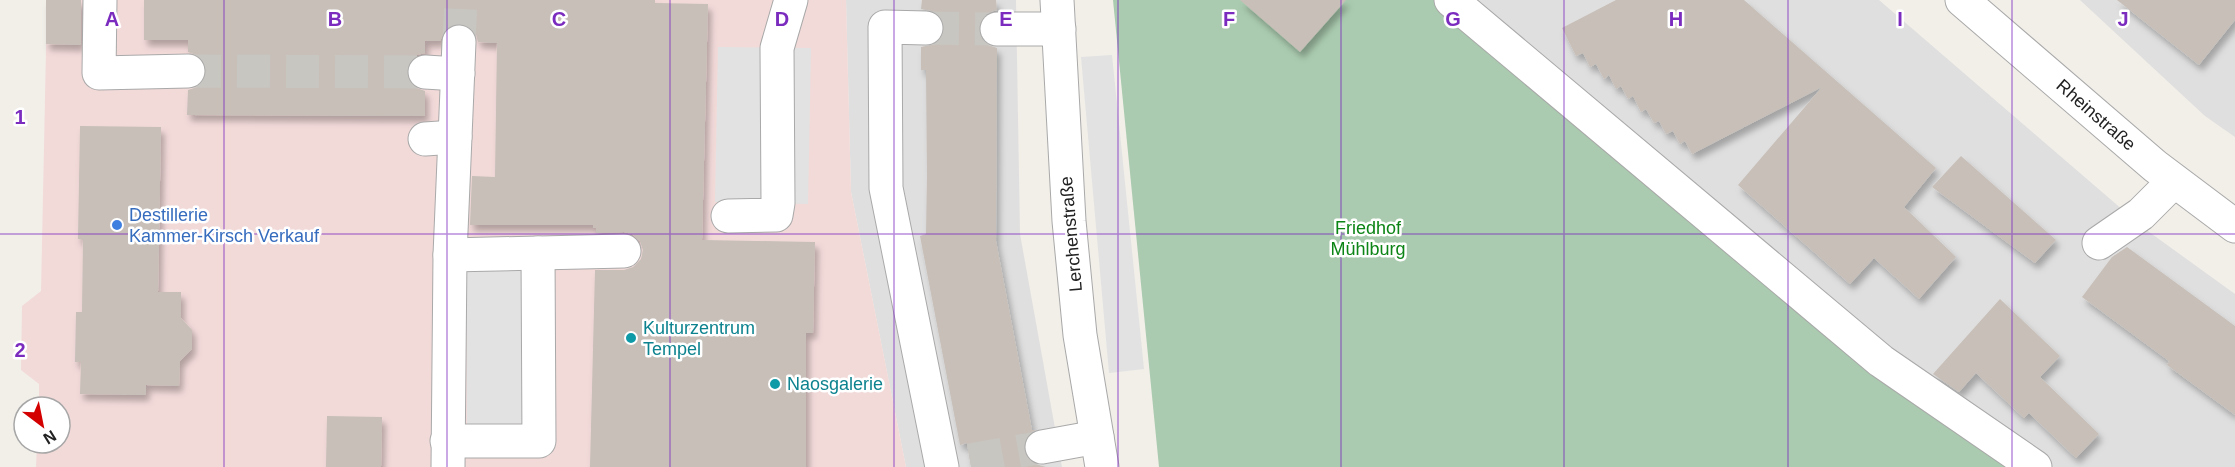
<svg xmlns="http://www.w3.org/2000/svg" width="2235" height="467" font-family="Arial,sans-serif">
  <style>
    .residential { fill: #e0dfdf }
    .commercial { fill: #f2dad9 }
    .cemetery { fill: #aacbaf }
    .parking { fill: #e2e2e2 }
    .building { fill: #c7bfb8; filter: url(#shadow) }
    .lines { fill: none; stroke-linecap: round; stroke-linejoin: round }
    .minor-tunnel { stroke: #c8c6c1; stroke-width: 33; stroke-dasharray: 33 16; stroke-linecap: butt }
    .minor-casing { stroke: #a9a9a9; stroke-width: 35 }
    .minor { stroke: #fff; stroke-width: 33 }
    .grid { fill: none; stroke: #7b2cbf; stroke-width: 1.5; stroke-opacity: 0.55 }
    .shop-dot { fill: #3f7fe0; stroke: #fff; stroke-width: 2 }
    .culture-dot { fill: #0f9aa8; stroke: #fff; stroke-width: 2 }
    .labels { text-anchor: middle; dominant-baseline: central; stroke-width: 5; stroke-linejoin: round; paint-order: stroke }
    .street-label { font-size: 18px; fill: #222; stroke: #fff }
    .shop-label { font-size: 18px; fill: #366cbe; stroke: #fff; text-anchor: start }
    .park-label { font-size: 18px; fill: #0c8416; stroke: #fff }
    .culture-label { font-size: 18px; fill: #0d838f; stroke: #fff; text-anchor: start }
    .grid-label { font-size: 20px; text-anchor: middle; font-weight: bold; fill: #7b2cbf; stroke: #fff; stroke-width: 5; stroke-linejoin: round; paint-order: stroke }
  </style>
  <defs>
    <filter id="shadow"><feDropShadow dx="3.5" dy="6" stdDeviation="3" flood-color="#0004"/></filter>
  </defs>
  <rect width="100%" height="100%" fill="#f2efe9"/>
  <g class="residential">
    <path d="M846,0H1016L1020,234L1062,467H906L851,192Z"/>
    <path d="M1459,0H1879L2145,229L2235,294V467H2045L1886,358Z"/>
    <path d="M2080,0H2235V137L2205,116Z"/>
  </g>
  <path class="commercial" d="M47,0H846L851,192L906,467H36L37,443H60V407H39V384L21,370L22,306L41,291Z"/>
  <path class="cemetery" d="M1113,0H1440L2023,467H1159Z"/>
  <g class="parking">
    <path d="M718,47L811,48L808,204L715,202Z"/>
    <path d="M1112,55L1144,369L1109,373L1081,57Z"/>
    <path d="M554,257L555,423L467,425L466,258Z"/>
  </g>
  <g class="building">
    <path d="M46,0H81V45L46,44Z"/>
    <path d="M144,0H655V3L708,4L702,240L815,242L813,333H806V467H590L595,270H624L633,267L641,259L643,250L640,241L632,234L624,232L596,233V228H593V225H470L472,176L495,177L497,43L478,42L476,34L470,27L459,23L450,26L444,32L440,41H425V53L417,55L410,61L406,71L408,80L414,87L425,91V116L187,115L188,90L197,87L204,80L207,71L204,62L197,55L188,52V40H144Z"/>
    <path d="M922,0H996L997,10L987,13L981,19L978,28L981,39L988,45L997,48L996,241L1032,430H1036L1029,433L1025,440L1024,451L1028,460L1035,464L1046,467H971L967,443L960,445L920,236L926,234L927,176L926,70H921V47L935,44L942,37L945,28L942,19L936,12L921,9Z"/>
    <path d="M1240,0H1346L1300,52Z"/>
    <path d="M1616,0H1744L1936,168L1904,207L1956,257L1919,299L1874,258L1850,284L1738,185L1822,87L1692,154L1685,141L1680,144L1673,131L1666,134L1659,121L1654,123L1646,109L1641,112L1633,96L1628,99L1621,86L1616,89L1609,75L1604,79L1596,64L1590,67L1583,53L1576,56L1562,28Z"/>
    <path d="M2117,0H2235V20L2199,65Z"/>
    <path d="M80,126L161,127L158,292H181V318L192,330V349L180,361L179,386L146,385V395L80,394L81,362H75L76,312H82L83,240L78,239Z"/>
    <path d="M1961,156L2056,240L2035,263L1932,187Z"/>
    <path d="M2127,247L2235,326V415L2167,365L2169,361L2082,297L2112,257Z"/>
    <path d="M2000,299L2060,356L2040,377L2099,434L2076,458L2029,413L2024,418L1976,373L1959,392L1933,374Z"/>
    <path d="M327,416L382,417L381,467H326Z"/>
  </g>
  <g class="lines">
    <g class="minor-tunnel">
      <path d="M926,28L997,29"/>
      <path d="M459,42L461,0"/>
      <path d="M188,71L425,72"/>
      <path d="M970,460L1042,447"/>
    </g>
    <g class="minor-casing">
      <g id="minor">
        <path d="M100,0L99,73L188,71"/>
        <path d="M1057,0L1069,221L1080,335L1102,467"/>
        <path d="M1451,0L1881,361L2035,467"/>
        <path d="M1962,0L2155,166L2235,226"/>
        <path d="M926,28L885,27L886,188L942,467"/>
        <path d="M997,29H1059"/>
        <path d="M425,72L458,74"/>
        <path d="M425,139L455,137"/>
        <path d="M728,216L776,215L778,203L777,48L791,0"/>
        <path d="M2099,243L2141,214L2174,181"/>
        <path d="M450,255L624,251"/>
        <path d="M447,441H539L538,253"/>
        <path d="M1042,447L1097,437"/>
        <path d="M448,467L450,255L459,42"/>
      </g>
    </g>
    <use href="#minor" class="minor"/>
  </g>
  <path class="grid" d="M224,0V467M447,0V467M670,0V467M894,0V467M1118,0V467M1341,0V467M1564,0V467M1788,0V467M2012,0V467M0,234H2235"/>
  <circle class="shop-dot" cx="117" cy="225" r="6"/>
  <g class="culture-dot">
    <circle cx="631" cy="338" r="6"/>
    <circle cx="775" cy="384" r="6"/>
  </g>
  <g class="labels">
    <g class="street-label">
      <text transform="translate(2096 115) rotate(41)">Rheinstraße</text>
      <text transform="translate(1071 234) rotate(-95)">Lerchenstraße</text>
    </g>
    <g class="shop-label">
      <text x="129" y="215">Destillerie<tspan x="129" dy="21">Kammer-Kirsch Verkauf</tspan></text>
    </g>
    <g class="park-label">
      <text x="1368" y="228">Friedhof<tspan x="1368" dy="21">Mühlburg</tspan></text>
    </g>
    <g class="culture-label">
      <text x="643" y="328">Kulturzentrum<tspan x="643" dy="21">Tempel</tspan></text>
      <text x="787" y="384">Naosgalerie</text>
    </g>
  </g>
  <g class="grid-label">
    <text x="112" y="26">A</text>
    <text x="335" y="26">B</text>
    <text x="559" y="26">C</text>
    <text x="782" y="26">D</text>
    <text x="1006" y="26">E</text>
    <text x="1229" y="26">F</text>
    <text x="1453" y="26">G</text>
    <text x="1676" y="26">H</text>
    <text x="1900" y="26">I</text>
    <text x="2123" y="26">J</text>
    <text x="20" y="124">1</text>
    <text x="20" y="357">2</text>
  </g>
  <g transform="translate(42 425) rotate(148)"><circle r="28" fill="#ffffff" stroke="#a7a7a7" stroke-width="1.5"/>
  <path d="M0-4.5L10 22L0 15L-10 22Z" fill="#d40000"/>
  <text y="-9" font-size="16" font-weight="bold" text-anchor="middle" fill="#222222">N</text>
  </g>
</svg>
